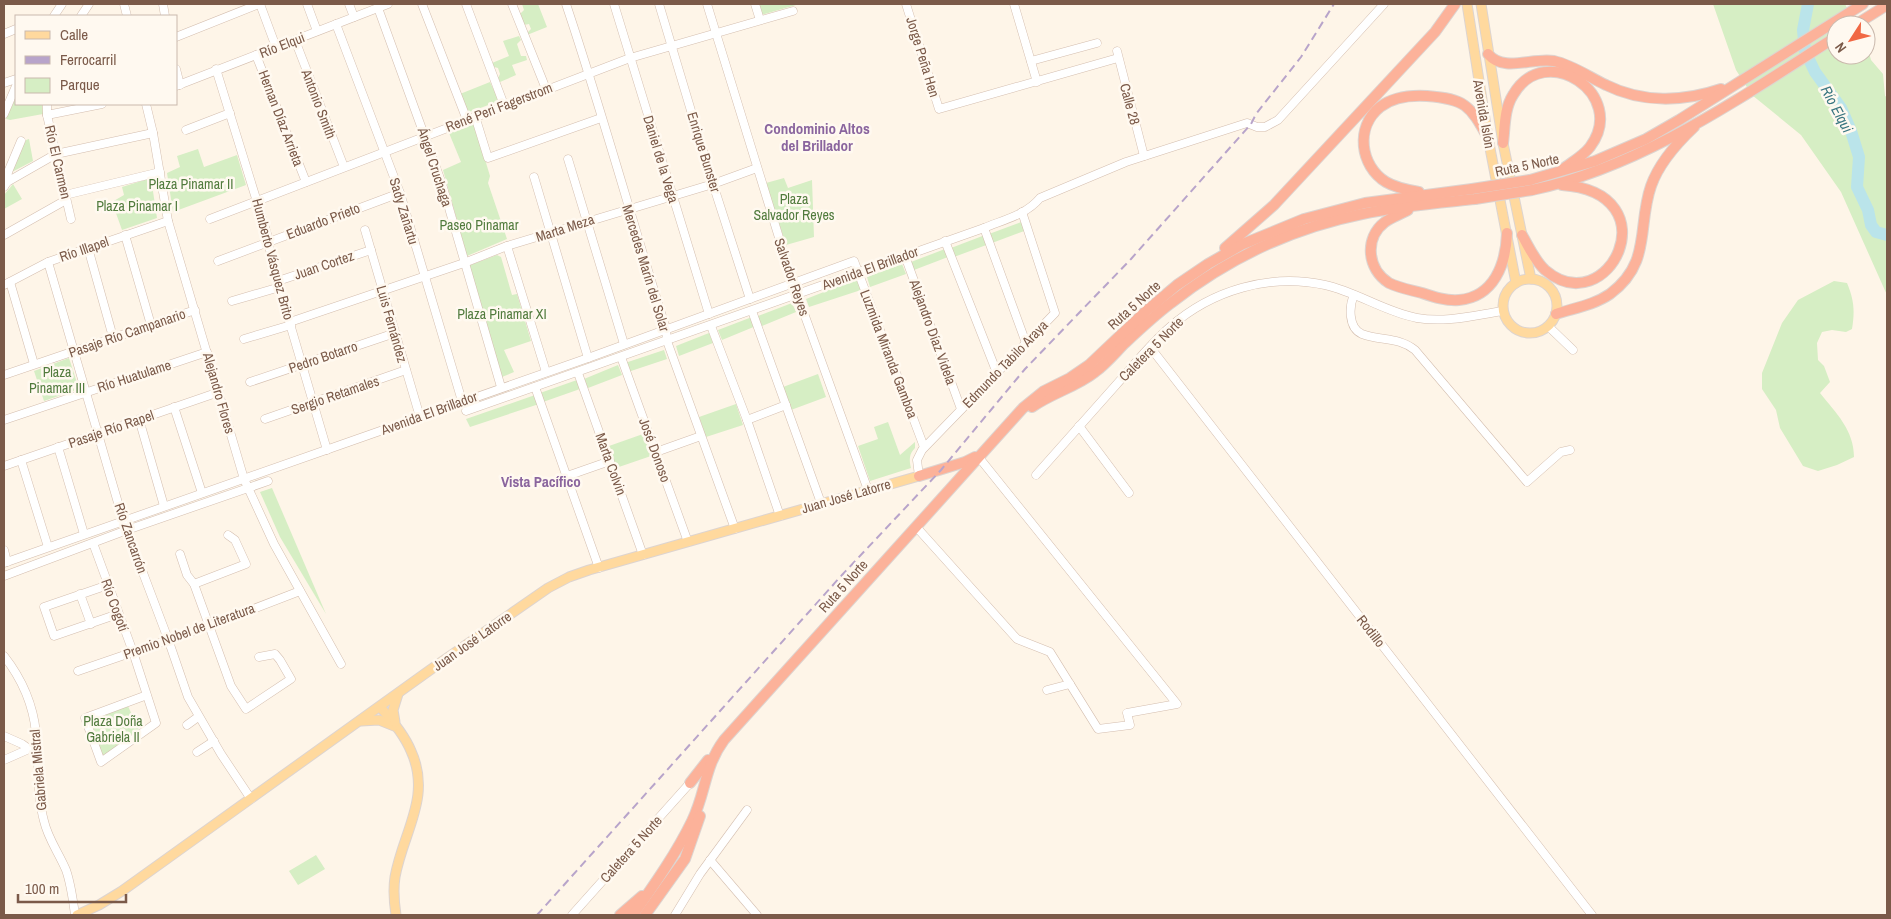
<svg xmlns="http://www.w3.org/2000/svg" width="1891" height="919" font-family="'Archivo Narrow',sans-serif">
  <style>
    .green { fill: #d6eec4 }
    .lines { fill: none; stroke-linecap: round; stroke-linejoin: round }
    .river { stroke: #bae4ea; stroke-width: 12 }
    .minor-casing { stroke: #d4beaf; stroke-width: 9 }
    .major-casing { stroke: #ddd4d0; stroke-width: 11 }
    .highway-casing { stroke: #ddd4d0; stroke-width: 12 }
    .minor { stroke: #fff; stroke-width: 8 }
    .major { stroke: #ffd99e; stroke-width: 9 }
    .highway { stroke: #fcb29a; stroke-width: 10 }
    .rail { stroke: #b8a4ca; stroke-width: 2; stroke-dasharray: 8 5; stroke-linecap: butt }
    .highway-bridge-casing { stroke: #ddd4d0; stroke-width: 12; stroke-linecap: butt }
    .highway-bridge { stroke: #fcb29a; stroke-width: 10 }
    .labels { text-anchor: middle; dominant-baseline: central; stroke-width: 5; stroke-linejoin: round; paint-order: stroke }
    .street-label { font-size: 14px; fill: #7b5a49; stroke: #fff9f0 }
    .park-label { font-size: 14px; fill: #517b3d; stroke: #fff9f0 }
    .water-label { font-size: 15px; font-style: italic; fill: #3a7681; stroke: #fff9f0 }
    .neighbourhood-label { font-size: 15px; font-weight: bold; fill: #8a659e; stroke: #fff9f0 }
  </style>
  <rect width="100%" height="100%" fill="#fef5e8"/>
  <g class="green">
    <path d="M522,4H538L547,27L527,35V33L531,29L529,24L524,25L520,14L524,10Z"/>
    <path d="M758,4H796V5L761,15Z"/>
    <path d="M1713,4H1845L1856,25H1836V55H1866V42L1871,60L1883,74L1885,96L1887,97V295L1841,192L1801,135L1752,95L1736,70Z"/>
    <path d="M519,36L521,40L517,44L521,56H526L527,60L512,65L516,75L500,82L498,78L500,74L498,68L494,67L492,63L509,56L503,41Z"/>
    <path d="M490,82L499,101L467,113L460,94Z"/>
    <path d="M16,97V104H42L43,114L10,120L6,119Z"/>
    <path d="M474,123L490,176L488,183L507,239L467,256L443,170L461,162L449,133Z"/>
    <path d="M29,139L33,161L10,173L24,144L26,140Z"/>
    <path d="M198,149L204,167L237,155L246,185L173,212L167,173L180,167L177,156Z"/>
    <path d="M151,178L157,218L122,230L112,202L124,195L122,187Z"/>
    <path d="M784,178L788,188L812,180L814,237L786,245L766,183Z"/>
    <path d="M13,184L22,199L4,209V195Z"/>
    <path d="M1024,221L1027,230L992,243L989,234Z"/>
    <path d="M985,235L989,244L954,257L951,248Z"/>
    <path d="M945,249L948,257L914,270L911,262Z"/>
    <path d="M497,255L501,257L512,295L517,294L531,341L504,350L514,372L502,377L468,266Z"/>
    <path d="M902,264L906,274L870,287L867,277Z"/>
    <path d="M857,279L861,290L809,307L806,299Z"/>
    <path d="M1834,281L1847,283C1854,300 1855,310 1852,329L1846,332L1832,330L1822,332L1817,343L1818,360L1824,366L1830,382L1820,393C1836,413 1854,430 1854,457L1837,465L1818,471L1803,466L1780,428L1776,410L1762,389V373L1782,323L1798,300Z"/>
    <path d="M792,303L796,312L762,326L758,316Z"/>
    <path d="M752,317L756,326L722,340L718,330Z"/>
    <path d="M709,333L713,343L679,356L676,346Z"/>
    <path d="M664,350L667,359L628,372L625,363Z"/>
    <path d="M69,358L79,389L44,401L34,371Z"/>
    <path d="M618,365L622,375L588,388L584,379Z"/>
    <path d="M818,374L826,397L791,410L783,387Z"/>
    <path d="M577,380L580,389L543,402L540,393Z"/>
    <path d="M535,395L539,404L470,427L466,419Z"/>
    <path d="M736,404L743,425L706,437L699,417Z"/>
    <path d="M888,422L900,455L915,442V448C909,454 909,460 911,468L870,481L858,446L878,439L874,427Z"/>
    <path d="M643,434L651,456L616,468L609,446Z"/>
    <path d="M272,488L326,614L280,537L260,492Z"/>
    <path d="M127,704L141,734L102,757L88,719Z"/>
    <path d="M316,855L325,869L298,885L289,871Z"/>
  </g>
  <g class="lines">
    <path class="river" d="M1808,4L1803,30L1805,51L1815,72L1841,108L1851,131L1859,157L1857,187L1868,210L1871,225L1876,232L1887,235"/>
    <g class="minor-casing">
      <g id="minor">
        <path d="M124,4L127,16"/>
        <path d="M163,4L165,16"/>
        <path d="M260,4L276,47"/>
        <path d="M307,4L317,31"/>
        <path d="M349,4L354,17"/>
        <path d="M422,4L467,120"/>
        <path d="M466,4L504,105"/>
        <path d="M512,4L546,89"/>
        <path d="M566,4C602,111 632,221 666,329L667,341L735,529"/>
        <path d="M614,4L709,314"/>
        <path d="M659,4L713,184L750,299"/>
        <path d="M707,4L793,283L868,490"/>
        <path d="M755,4L760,20"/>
        <path d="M906,4L939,109L1118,58"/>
        <path d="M1014,4L1037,82"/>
        <path d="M378,8L442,184L501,387"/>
        <path d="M54,16L62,4"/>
        <path d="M81,16L89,4"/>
        <path d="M336,24L400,193L462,401"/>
        <path d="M4,34L16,29"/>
        <path d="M176,37L259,4"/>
        <path d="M295,40L344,167"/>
        <path d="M1117,51L1144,156"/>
        <path d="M256,55L306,182"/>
        <path d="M1031,61L1097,43"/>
        <path d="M176,69L180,85"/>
        <path d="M216,69L267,234L273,266L327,450"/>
        <path d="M4,83L16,79"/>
        <path d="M176,86L388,4"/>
        <path d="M47,104V115L71,219"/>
        <path d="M146,104L153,133L168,221L244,479L274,544L341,664"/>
        <path d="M4,114L16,86"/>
        <path d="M47,115L102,104"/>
        <path d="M475,116L488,158L601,118"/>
        <path d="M186,130L230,113"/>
        <path d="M568,159L624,344"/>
        <path d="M534,177L588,358"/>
        <path d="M7,182L8,172L21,141"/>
        <path d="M4,187L7,182L56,154L153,133"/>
        <path d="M65,195L160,172"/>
        <path d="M210,219L630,58L793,11"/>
        <path d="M984,228L1026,343"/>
        <path d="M365,230L420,417"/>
        <path d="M4,235L66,200"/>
        <path d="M125,235L151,325"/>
        <path d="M945,241L997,373"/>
        <path d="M507,246L546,372"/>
        <path d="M88,248L113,337"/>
        <path d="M905,256L961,409"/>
        <path d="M218,261L400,193"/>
        <path d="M48,262L123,520L168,639L188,697L221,754L251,799"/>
        <path d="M278,281L371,250"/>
        <path d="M10,282L34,364"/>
        <path d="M4,285L48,262L168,221"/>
        <path d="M1354,295C1349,306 1348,328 1362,334C1381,341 1399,337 1415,350L1527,482L1561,452L1570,450"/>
        <path d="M232,301L280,287"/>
        <path d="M752,311L821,503"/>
        <path d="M290,322L464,263L507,246L713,184L757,168"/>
        <path d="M711,326L747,420L780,516"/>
        <path d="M1548,326L1573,350"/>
        <path d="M244,339L291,325"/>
        <path d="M1150,347L1592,915"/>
        <path d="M621,357L688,542"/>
        <path d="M578,373L643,555"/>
        <path d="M4,375L195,310"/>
        <path d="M250,382L395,333"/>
        <path d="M535,387L599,568"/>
        <path d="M174,407L202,493"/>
        <path d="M466,411L984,228C1003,220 1026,215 1040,198L1126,162L1247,123L1257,127H1265L1278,120L1384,4"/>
        <path d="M139,419L164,506"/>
        <path d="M265,419L406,370"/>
        <path d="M4,420L207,352"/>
        <path d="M747,420L786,405"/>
        <path d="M1079,426L1129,493"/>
        <path d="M58,447L84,534"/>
        <path d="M656,452L701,436"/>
        <path d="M21,460L48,547"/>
        <path d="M4,466L219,392"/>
        <path d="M1036,475C1063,445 1089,415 1116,385C1134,365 1150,344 1170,327C1212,290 1270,273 1325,285C1357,292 1385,312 1417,318C1447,323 1475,315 1503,311"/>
        <path d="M567,476L610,461"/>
        <path d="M919,476L917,460L922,450L1055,313L1022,212"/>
        <path d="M919,530L1017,639L1050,652L1098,729L1130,725L1127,713L1177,704L981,460"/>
        <path d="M93,543L133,652L156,723L101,762L85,718L147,695"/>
        <path d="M4,550L7,562"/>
        <path d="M180,554L187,575L194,584L231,686L246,709L291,679L280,660L275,654L259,657"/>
        <path d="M4,563L588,358L854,261L924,447"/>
        <path d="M4,576L127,530L268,481"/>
        <path d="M194,584L246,564L235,540L228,535"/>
        <path d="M108,585L44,607L54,636L118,614"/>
        <path d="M80,594L91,624"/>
        <path d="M4,656C22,679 33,703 36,733C40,763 36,792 44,821C48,839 59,853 66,870C71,884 73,900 75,915"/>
        <path d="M78,671L209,626L300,591"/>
        <path d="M1047,690L1070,684"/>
        <path d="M187,725L198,717"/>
        <path d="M4,736L22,744L29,749"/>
        <path d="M197,752L214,741"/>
        <path d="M4,760L29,749L37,750"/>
        <path d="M710,860L757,915"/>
        <path d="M572,915L690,783"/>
        <path d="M675,915L700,874L747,810"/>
      </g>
    </g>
    <g class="major-casing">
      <g id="major">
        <path d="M1467,4L1488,138L1516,283"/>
        <path d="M1481,4L1503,143L1531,279"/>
        <circle cx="1530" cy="306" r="27"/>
        <path d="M380,707C392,720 404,734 411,751C432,797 403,832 395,877C393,890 394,902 396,915"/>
        <path d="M361,721L379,720L394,726"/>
        <path d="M395,722L393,710L398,694"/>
        <path d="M77,915L99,905L122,891L430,670L548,588L569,577L589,570L919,476"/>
      </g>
    </g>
    <g class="highway-casing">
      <g id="highway">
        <path d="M1855,25L1887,5"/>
        <path d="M1488,54C1504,73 1533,57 1554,61C1572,65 1589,77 1606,85C1642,103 1683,102 1721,89"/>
        <path d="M1503,143C1505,128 1504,109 1513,95C1545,39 1629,95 1590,147C1583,156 1572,162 1563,169"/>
        <path d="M1530,180L1595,161L1646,139L1679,120L1863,4"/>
        <path d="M1532,190C1644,166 1741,97 1836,37"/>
        <path d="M1419,192C1408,190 1396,188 1386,182C1360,166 1355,127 1380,107C1393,97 1410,95 1427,96C1465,99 1470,105 1488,138"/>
        <path d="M1408,210C1401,214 1392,217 1385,222C1364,238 1367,269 1389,283C1399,288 1411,290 1422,293C1434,297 1446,301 1459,300C1494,297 1506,264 1507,233"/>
        <path d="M1522,235C1529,247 1535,261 1545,270C1608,324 1673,193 1562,185"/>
        <path d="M1225,248L1274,205L1435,32L1455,4"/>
        <path d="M1556,314C1574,308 1594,305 1610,294C1652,263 1637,226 1651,186C1659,163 1677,143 1694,127"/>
        <path d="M1032,407C1052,393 1076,387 1095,372C1106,364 1115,353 1125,343C1140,329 1155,315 1171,303C1227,259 1292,228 1362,214C1399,206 1437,203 1475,199"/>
        <path d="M919,476L965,462L975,457"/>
        <path d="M690,783L708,760"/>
        <path d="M620,915L642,896"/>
        <path d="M633,915C654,885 676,854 692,821C706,793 704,767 724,740L1023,408L1044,391L1070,378L1089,365L1146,311L1177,285L1208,264L1243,244L1304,219L1365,203L1472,189"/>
        <path d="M645,915L685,859L700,816"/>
      </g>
    </g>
    <use href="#minor" class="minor"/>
    <use href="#major" class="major"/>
    <use href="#highway" class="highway"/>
    <path class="rail" d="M537,915L842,575L941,470L1025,369L1131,259L1251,124L1256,114L1301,57L1334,4"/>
    <g class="highway-bridge-casing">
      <g id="highway-bridge">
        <path d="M1472,189L1530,180"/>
        <path d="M1475,199L1532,190"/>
      </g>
    </g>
    <use href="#highway-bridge" class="highway-bridge"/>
  </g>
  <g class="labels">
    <g class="street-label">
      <text transform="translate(282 45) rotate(-21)">Río Elqui</text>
      <text transform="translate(923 57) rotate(73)">Jorge Peña Hen</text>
      <text transform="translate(319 104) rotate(69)">Antonio Smith</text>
      <text transform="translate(1130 104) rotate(75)">Calle 28</text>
      <text transform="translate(499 107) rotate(-21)">René Peri Fagerstrom</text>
      <text transform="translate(1484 114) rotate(80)">Avenida Islón</text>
      <text transform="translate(281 118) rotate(69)">Hernan Díaz Arrieta</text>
      <text transform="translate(704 152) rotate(73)">Enrique Bunster</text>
      <text transform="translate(661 159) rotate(73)">Daniel de la Vega</text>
      <text transform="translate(58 162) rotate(77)">Río El Carmen</text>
      <text transform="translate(1527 165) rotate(-12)">Ruta 5 Norte</text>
      <text transform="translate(435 167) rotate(72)">Ángel Cruchaga</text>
      <text transform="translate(404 211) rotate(73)">Sady Zañartu</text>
      <text transform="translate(323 221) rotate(-21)">Eduardo Prieto</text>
      <text transform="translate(565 228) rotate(-18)">Marta Meza</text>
      <text transform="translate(84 249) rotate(-19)">Río Illapel</text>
      <text transform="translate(273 259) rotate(75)">Humberto Vásquez Brito</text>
      <text transform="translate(324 265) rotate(-19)">Juan Cortez</text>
      <text transform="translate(646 268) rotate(73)">Mercedes Marín del Solar</text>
      <text transform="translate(870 268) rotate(-20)">Avenida El Brillador</text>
      <text transform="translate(792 277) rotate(71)">Salvador Reyes</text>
      <text transform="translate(1134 305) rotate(-42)">Ruta 5 Norte</text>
      <text transform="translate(392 324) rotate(74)">Luis Fernández</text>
      <text transform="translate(933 332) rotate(70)">Alejandro Díaz Videla</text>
      <text transform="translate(127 333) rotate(-19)">Pasaje Río Campanario</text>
      <text transform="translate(1151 349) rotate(-45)">Caletera 5 Norte</text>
      <text transform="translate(889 354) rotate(69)">Luzmida Miranda Gamboa</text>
      <text transform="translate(323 357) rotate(-19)">Pedro Botarro</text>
      <text transform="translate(1005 364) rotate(-46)">Edmundo Tabilo Araya</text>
      <text transform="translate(134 376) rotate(-18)">Río Huatulame</text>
      <text transform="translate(219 393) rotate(74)">Alejandro Flores</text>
      <text transform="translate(335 395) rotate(-19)">Sergio Retamales</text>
      <text transform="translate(429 413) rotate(-20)">Avenida El Brillador</text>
      <text transform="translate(111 429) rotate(-19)">Pasaje Río Rapel</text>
      <text transform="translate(655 450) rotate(70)">José Donoso</text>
      <text transform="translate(611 464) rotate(70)">Marta Colvin</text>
      <text transform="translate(846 496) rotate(-16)">Juan José Latorre</text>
      <text transform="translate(131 538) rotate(71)">Río Zancarrón</text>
      <text transform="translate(843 586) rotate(-48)">Ruta 5 Norte</text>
      <text transform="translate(115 605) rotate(70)">Río Cogotí</text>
      <text transform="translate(189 631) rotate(-20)">Premio Nobel de Literatura</text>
      <text transform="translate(1371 631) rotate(52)">Rodillo</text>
      <text transform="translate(472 641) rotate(-35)">Juan José Latorre</text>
      <text transform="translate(38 770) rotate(-95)">Gabriela Mistral</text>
      <text transform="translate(631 849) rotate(-48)">Caletera 5 Norte</text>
    </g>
    <g class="park-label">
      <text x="191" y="184">Plaza Pinamar II</text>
      <text x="794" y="199">Plaza<tspan x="794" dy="16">Salvador Reyes</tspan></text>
      <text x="137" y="206">Plaza Pinamar I</text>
      <text x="479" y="225">Paseo Pinamar</text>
      <text x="502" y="314">Plaza Pinamar XI</text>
      <text x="57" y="372">Plaza<tspan x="57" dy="16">Pinamar III</tspan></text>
      <text x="113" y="721">Plaza Doña<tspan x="113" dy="16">Gabriela II</tspan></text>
    </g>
    <g class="water-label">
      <text transform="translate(1837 109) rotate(62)">Río Elqui</text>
    </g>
    <g class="neighbourhood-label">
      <text x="817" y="128">Condominio Altos<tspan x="817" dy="17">del Brillador</tspan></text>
      <text x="541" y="481">Vista Pacífico</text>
    </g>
  </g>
  <rect width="1891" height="919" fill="none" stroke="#7b5a49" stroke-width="10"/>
  <rect x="15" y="15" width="162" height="90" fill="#fff9f0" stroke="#cab9ad"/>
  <rect x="25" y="31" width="25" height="8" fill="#ffd99e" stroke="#cab9ad"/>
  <text x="60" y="40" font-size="15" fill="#7b5a49">Calle</text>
  <rect x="25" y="56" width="25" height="8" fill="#b8a4ca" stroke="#cab9ad"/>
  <text x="60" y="65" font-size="15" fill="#7b5a49">Ferrocarril</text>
  <rect x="25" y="78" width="25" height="15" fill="#d6eec4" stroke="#cab9ad"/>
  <text x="60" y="90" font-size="15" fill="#7b5a49">Parque</text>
  <g transform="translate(1851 40) rotate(234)"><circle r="24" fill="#fff9f0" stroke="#cab9ad"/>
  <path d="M0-4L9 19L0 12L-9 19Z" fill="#f16844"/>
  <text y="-8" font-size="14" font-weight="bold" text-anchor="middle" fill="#7b5a49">N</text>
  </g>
  <path d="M18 894v8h108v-8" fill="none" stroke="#7b5a49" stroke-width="2.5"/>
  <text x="25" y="894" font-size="15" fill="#7b5a49" stroke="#fff9f0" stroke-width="4" paint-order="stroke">100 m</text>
</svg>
